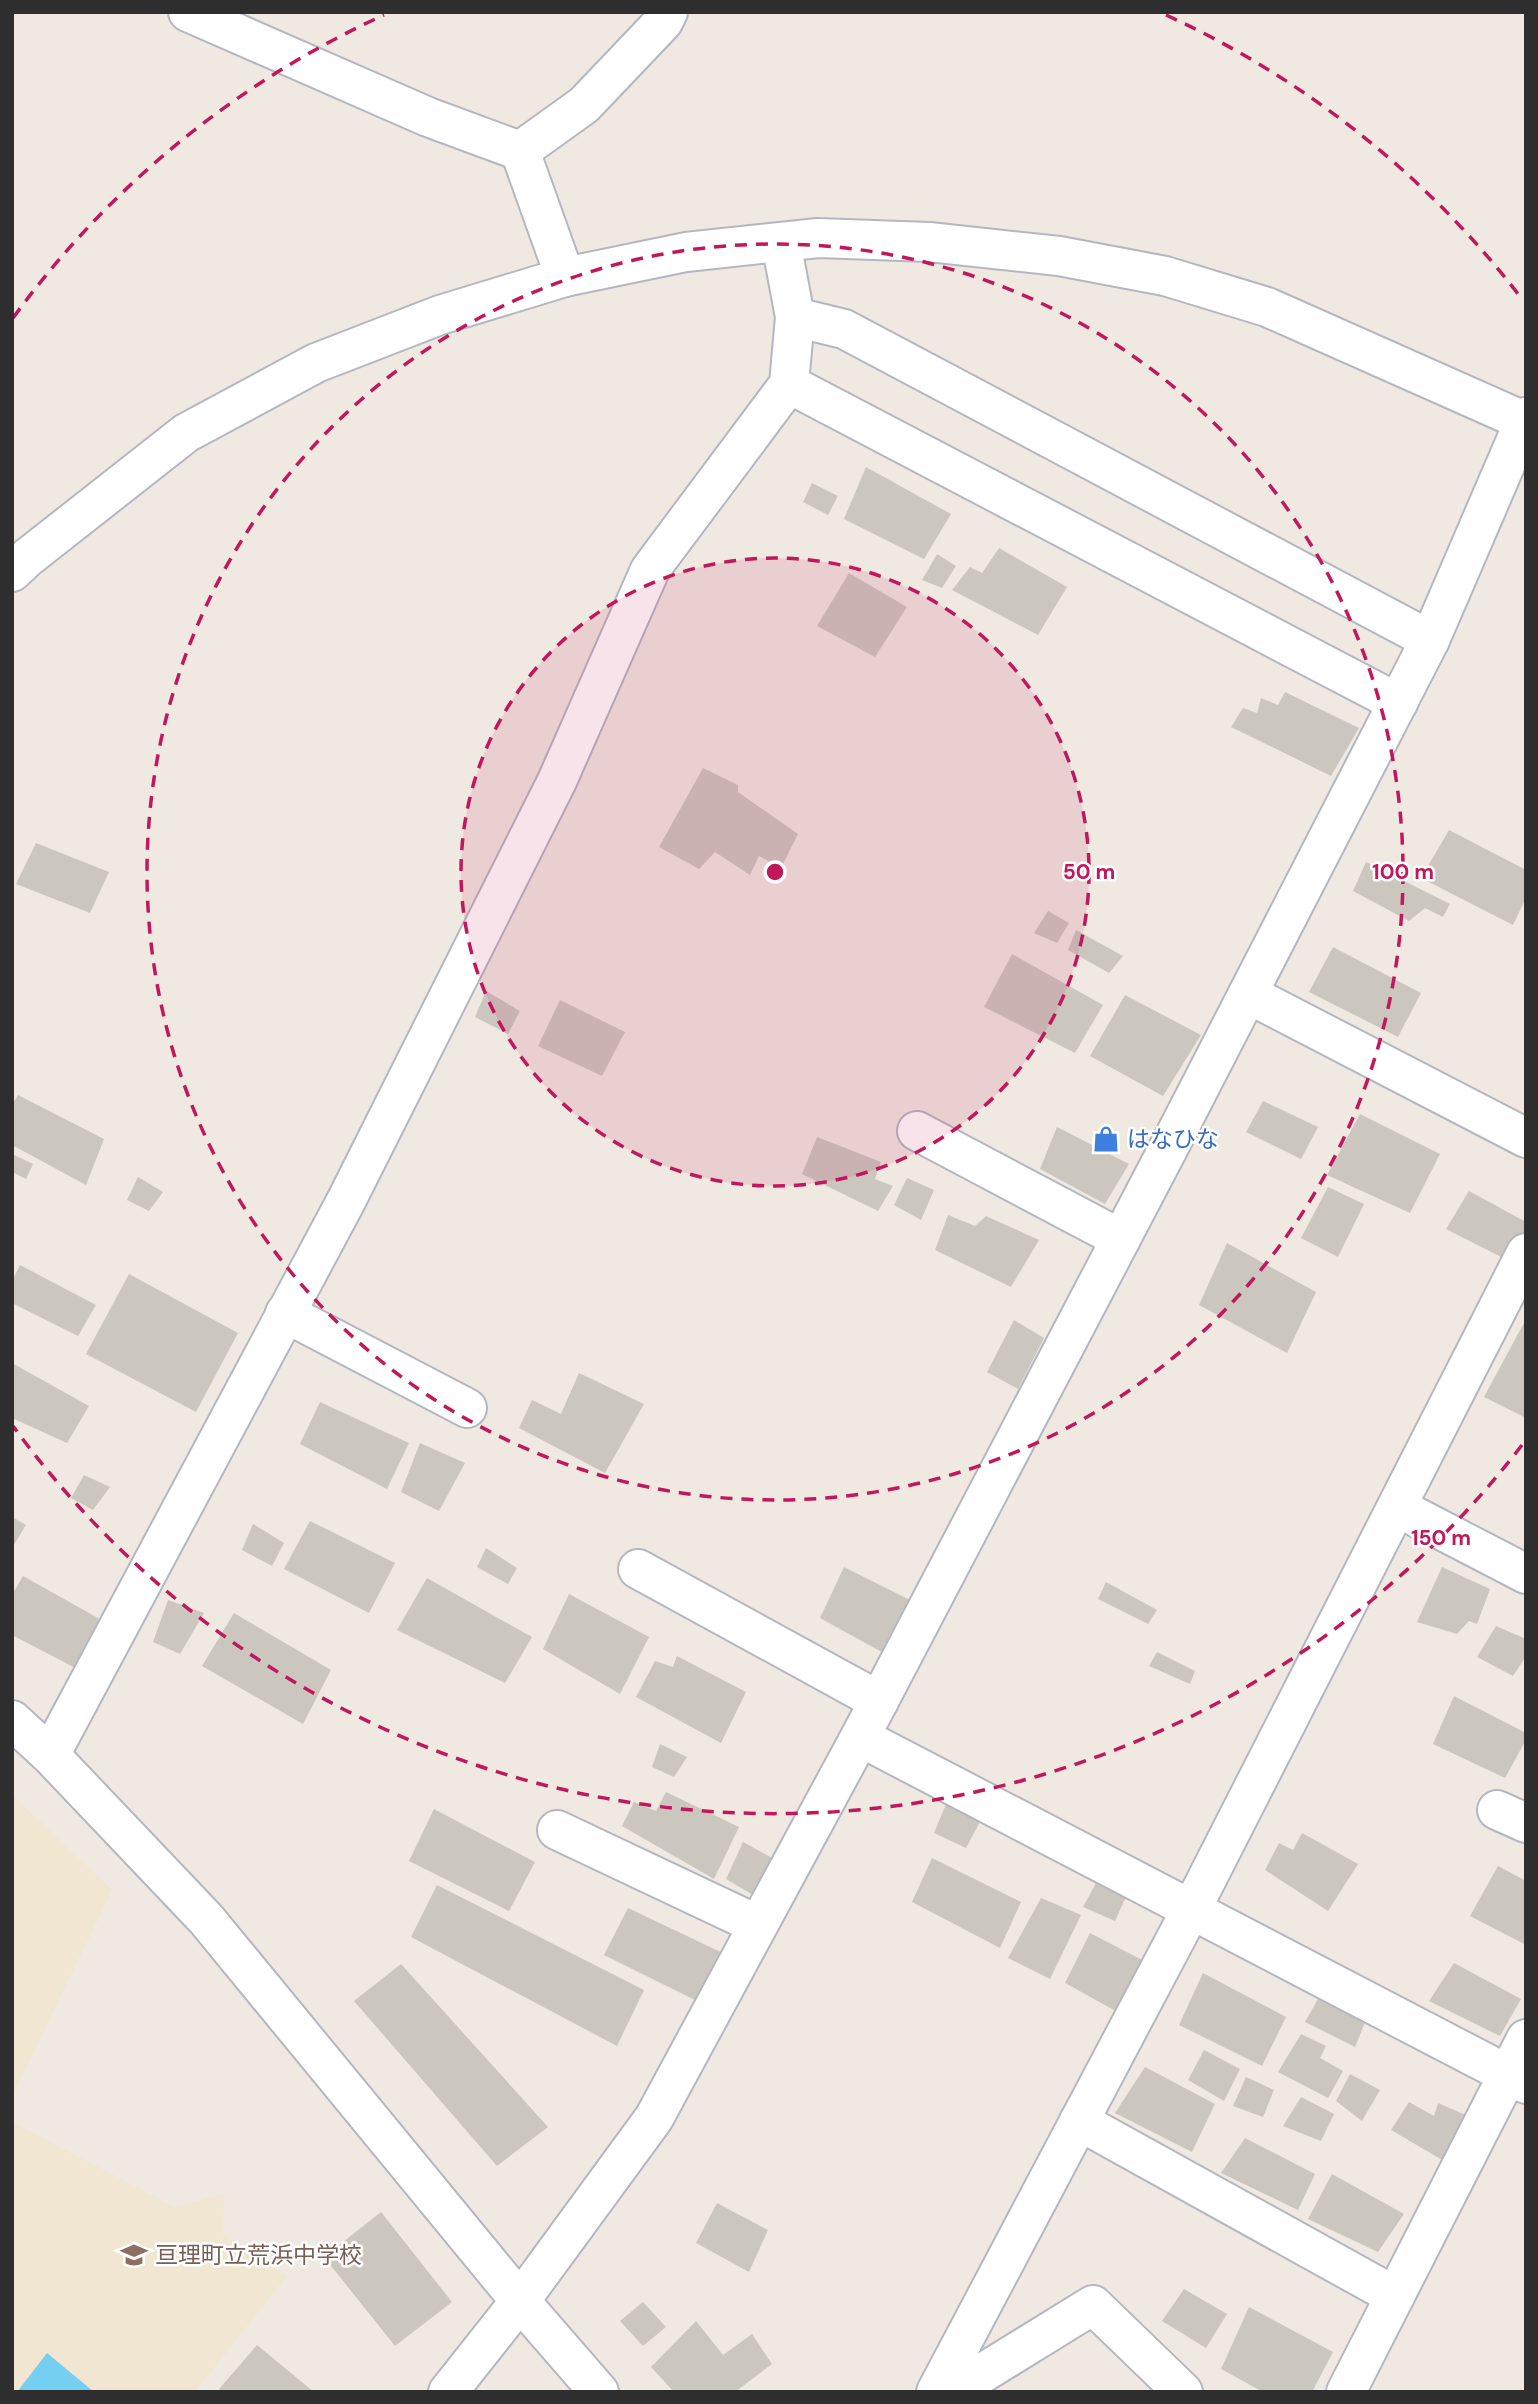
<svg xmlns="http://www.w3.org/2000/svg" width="1538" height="2404" font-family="'DM Sans','Noto Sans JP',sans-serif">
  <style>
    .education { fill: #f0e6d1 }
    .water { fill: #75cff0 }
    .building { fill: #cbc7bf }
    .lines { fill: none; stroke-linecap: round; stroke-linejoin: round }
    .street-casing { stroke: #b4b7c1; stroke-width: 42 }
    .secondary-casing { stroke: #b4b7c1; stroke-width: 42 }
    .street { stroke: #fff; stroke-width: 38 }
    .secondary { stroke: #fff; stroke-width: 38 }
    .ring { fill: none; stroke: #c2185b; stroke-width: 3.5; stroke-dasharray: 12 9 }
    .labels { text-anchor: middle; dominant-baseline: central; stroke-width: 5; stroke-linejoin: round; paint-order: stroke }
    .shop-label { font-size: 23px; fill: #366cbe; stroke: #fff; text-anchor: start }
    .education-label { font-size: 23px; fill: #785e54; stroke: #fff; text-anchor: start }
    .centre { fill: #c2185b; stroke: #fff; stroke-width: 3.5 }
    .ring-label { font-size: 21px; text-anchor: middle; font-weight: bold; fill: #c2185b; stroke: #fff; stroke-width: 5; stroke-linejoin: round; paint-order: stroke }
  </style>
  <rect width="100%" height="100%" fill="#efe9e1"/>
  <g class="education">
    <path d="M12,1795L112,1890L12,2096Z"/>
    <path d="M12,2122L175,2207L224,2194L223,2234L287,2276L195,2392H12Z"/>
  </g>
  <path class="water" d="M47,2353L94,2392H17Z"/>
  <g class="building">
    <path d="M866,467L951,514L924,559L844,519Z"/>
    <path d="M812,483L838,496L828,515L803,502Z"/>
    <path d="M999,548L1067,587L1038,635L952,590L970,567L982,573Z"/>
    <path d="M937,554L956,566L942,588L922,580Z"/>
    <path d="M849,573L907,607L875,657L817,626Z"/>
    <path d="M1285,692L1359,728L1331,776L1231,727L1243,708L1257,713L1261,698L1278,705Z"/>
    <path d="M703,768L738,785V792L798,834L781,868L759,856L750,875L715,852L699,869L659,847Z"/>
    <path d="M1449,830L1526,870V898L1513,925L1421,878Z"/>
    <path d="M36,843L109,872L90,913L16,884Z"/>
    <path d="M1366,862L1450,904L1443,917L1425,908L1409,921L1353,891Z"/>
    <path d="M1048,911L1069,923L1057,943L1034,933Z"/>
    <path d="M1076,930L1123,956L1109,973L1068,950Z"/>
    <path d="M1333,947L1421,993L1398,1037L1309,992Z"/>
    <path d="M1012,954L1103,1005L1075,1053L984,1007Z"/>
    <path d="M486,991L520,1011L508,1034L475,1017Z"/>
    <path d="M1125,995L1201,1035L1163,1096L1090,1056Z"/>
    <path d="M560,1000L625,1032L602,1076L538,1046Z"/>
    <path d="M18,1095L104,1139L86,1185L12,1145V1105Z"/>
    <path d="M1263,1101L1318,1127L1301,1159L1246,1132Z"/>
    <path d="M1360,1114L1440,1154L1410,1213L1327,1175Z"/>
    <path d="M1057,1127L1129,1164L1105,1204L1040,1169Z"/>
    <path d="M817,1137L881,1162L875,1179L893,1186L878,1211L802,1174Z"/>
    <path d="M12,1154L33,1164L26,1179L12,1172Z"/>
    <path d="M138,1177L163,1192L149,1211L127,1200Z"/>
    <path d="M907,1178L934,1190L921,1220L894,1205Z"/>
    <path d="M1328,1187L1364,1204L1338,1257L1301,1238Z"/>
    <path d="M1469,1191L1526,1222V1233L1511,1262L1446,1229Z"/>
    <path d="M948,1215L975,1226L986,1216L1039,1240L1011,1287L935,1250Z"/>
    <path d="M1227,1243L1316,1292L1287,1353L1199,1305Z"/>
    <path d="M20,1265L96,1305L78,1336L12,1303V1281Z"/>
    <path d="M129,1274L238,1333L196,1412L86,1354Z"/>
    <path d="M1526,1319V1418L1484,1397Z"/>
    <path d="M1014,1320L1044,1338L1018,1389L987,1372Z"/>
    <path d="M12,1363L89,1406L67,1443L12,1418Z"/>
    <path d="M579,1373L644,1404L605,1473L519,1428L532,1400L561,1414Z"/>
    <path d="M320,1402L409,1443L387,1489L300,1444Z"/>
    <path d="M420,1443L465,1463L439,1511L401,1492Z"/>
    <path d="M84,1475L110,1487L93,1510L71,1498Z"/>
    <path d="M12,1517L26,1525L12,1548Z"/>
    <path d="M310,1521L395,1563L369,1613L284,1569Z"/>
    <path d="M253,1524L284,1543L272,1566L242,1550Z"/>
    <path d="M486,1548L517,1568L508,1584L477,1567Z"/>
    <path d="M844,1567L918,1604L889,1656L820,1618Z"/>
    <path d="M1442,1567L1490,1589L1477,1624L1469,1621L1457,1634L1417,1622Z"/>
    <path d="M23,1576L107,1623L81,1671L12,1635V1595Z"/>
    <path d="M427,1578L532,1637L505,1683L397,1630Z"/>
    <path d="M1106,1582L1157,1610L1148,1624L1098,1599Z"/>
    <path d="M569,1594L649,1637L620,1694L543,1649Z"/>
    <path d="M168,1600L204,1613L180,1654L153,1642Z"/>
    <path d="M234,1613L331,1670L303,1724L202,1666Z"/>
    <path d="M1496,1626L1526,1639V1656L1513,1676L1477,1657Z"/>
    <path d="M1157,1652L1195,1671L1190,1684L1149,1666Z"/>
    <path d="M677,1656L746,1692L721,1743L636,1697L655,1661L673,1667Z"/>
    <path d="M1454,1696L1526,1733V1740L1505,1778L1433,1744Z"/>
    <path d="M660,1744L687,1757L674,1777L652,1767Z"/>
    <path d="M666,1792L739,1827L714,1879L622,1826L634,1802L656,1811Z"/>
    <path d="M947,1802L982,1818L966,1848L934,1833Z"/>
    <path d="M434,1809L535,1862L509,1911L409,1861Z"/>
    <path d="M1302,1833L1358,1864L1328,1911L1265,1870L1279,1843L1293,1850Z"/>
    <path d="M743,1842L772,1858L753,1895L726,1879Z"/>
    <path d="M932,1858L1021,1902L1000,1948L912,1902Z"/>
    <path d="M1498,1866L1526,1881V1945L1470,1916Z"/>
    <path d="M1096,1883L1126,1897L1115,1921L1083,1907Z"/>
    <path d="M437,1885L644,1990L617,2046L411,1937Z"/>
    <path d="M1041,1898L1081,1915L1050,1979L1008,1958Z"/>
    <path d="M628,1908L731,1957L705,2005L604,1955Z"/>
    <path d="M1090,1933L1150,1964L1121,2014L1065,1983Z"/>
    <path d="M1454,1963L1521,1999L1500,2036L1429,2001Z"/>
    <path d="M401,1964L548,2127L497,2166L354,2001Z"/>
    <path d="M1203,1973L1286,2017L1262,2066L1179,2025Z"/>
    <path d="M1319,1997L1366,2020L1355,2047L1305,2022Z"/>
    <path d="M1301,2034L1326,2046L1320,2058L1343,2071L1328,2098L1278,2072Z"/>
    <path d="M1204,2050L1240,2069L1224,2101L1188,2080Z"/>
    <path d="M1145,2067L1215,2104L1192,2152L1115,2113Z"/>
    <path d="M1350,2074L1380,2090L1362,2121L1336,2101Z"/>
    <path d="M1246,2077L1274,2090L1263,2117L1233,2106Z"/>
    <path d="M1301,2097L1334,2114L1321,2141L1283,2126Z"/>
    <path d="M1409,2102L1434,2116L1438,2103L1470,2117L1444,2161L1391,2130Z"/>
    <path d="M1245,2138L1315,2174L1298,2210L1221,2173Z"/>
    <path d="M1332,2174L1404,2214L1378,2252L1308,2219Z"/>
    <path d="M717,2203L768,2230L749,2272L696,2243Z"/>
    <path d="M381,2212L452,2302L395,2346L324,2257Z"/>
    <path d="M1184,2289L1227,2314L1206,2348L1162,2321Z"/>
    <path d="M643,2302L666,2327L643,2346L620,2321Z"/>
    <path d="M1249,2307L1333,2352L1312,2392H1263L1221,2369Z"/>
    <path d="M696,2321L723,2355L752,2334L772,2364L735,2392H674L651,2367Z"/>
    <path d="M257,2345L314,2392H222L219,2389Z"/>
  </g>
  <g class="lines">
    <g class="street-casing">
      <g id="street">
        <path d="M188,12L428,117L520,151"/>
        <path d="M520,151L584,105L663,22L668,12"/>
        <path d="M520,151L565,277"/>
        <path d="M795,317L844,329L1430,640"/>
        <path d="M789,384L1398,703"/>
        <path d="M1248,994L1526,1138"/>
        <path d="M917,1131L1121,1239"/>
        <path d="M285,1313L467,1408"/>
        <path d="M1397,1507L1526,1574"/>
        <path d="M638,1569L879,1701"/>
        <path d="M860,1737L1526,2084"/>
        <path d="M50,1755L346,1201L557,781L650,570L789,384L795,317L781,242"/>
        <path d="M1497,1810L1526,1823"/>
        <path d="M557,1830L758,1925"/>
        <path d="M1079,2121L1395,2296"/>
        <path d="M520,2301L654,2118L860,1737L1169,1147L1430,640L1526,417"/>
        <path d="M936,2392L1192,1908L1526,1253"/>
        <path d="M952,2392L1093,2305L1183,2392"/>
        <path d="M1346,2392L1526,2039"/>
      </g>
    </g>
    <g class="secondary-casing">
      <g id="secondary">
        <path d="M12,572L27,558L186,433L316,363L440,315L565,277L686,252L818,238L929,242L1059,256L1165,276L1267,307L1526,422"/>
        <path d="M12,1720L50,1755L206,1919L520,2301L599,2392"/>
        <path d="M448,2392L520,2301"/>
      </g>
    </g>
    <use href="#street" class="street"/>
    <use href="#secondary" class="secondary"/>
  </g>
  <circle cx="775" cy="872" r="314" fill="#c2185b" fill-opacity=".12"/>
  <g class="ring">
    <circle cx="775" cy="872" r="314"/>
    <circle cx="775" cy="872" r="628"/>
    <path d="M1522 1445A942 942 0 0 1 13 1426M13 318A942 942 0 0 1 384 15M1166 15A942 942 0 0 1 1522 299"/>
  </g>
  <defs>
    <g id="shop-bare" transform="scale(2.1)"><path d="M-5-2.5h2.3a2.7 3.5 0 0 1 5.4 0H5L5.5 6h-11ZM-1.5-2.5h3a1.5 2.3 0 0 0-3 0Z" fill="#3f7fe0" stroke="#fff" stroke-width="2.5" paint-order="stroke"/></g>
    <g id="school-bare" transform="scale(2.1)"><path d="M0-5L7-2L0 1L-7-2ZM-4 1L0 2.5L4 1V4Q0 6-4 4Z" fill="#8d6e63" stroke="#fff" stroke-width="2.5" paint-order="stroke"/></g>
  </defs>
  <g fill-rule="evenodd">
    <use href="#shop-bare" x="1106" y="1139"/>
    <use href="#school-bare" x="134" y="2255"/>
  </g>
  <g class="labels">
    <g class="shop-label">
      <text x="1127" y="1139">はなひな</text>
    </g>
    <g class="education-label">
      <text x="155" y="2255">亘理町立荒浜中学校</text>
    </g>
  </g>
  <circle cx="775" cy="872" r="10" class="centre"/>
  <g class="ring-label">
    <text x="1089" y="879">50 m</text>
    <text x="1403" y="879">100 m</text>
    <text x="1441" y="1545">150 m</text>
  </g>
  <rect width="1538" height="2404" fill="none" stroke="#2e2e2e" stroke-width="28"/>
</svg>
